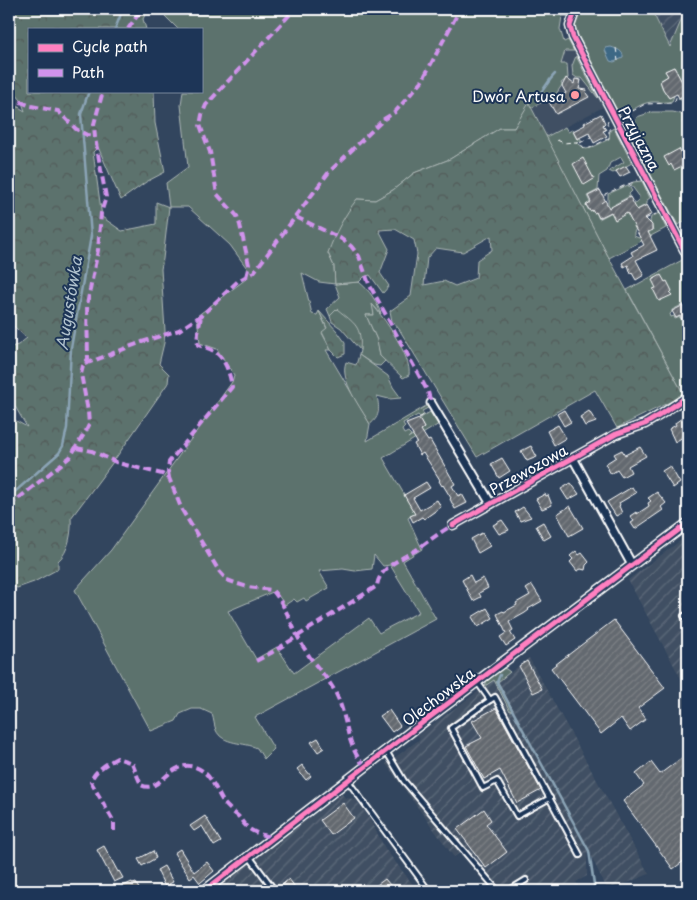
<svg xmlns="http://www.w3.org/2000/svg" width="697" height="900" font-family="'Playpen Sans',sans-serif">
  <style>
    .built { fill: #415063 }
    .industrial { fill: url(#industrial-furrows) }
    .green { fill: #5c726d; stroke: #aeb8b6; fill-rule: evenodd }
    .forest { fill: url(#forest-crowns); stroke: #aeb8b6; fill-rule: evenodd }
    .water { fill: #3e6885; stroke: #8ba4b6 }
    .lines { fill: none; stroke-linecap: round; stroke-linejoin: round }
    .stream { stroke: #8ba4b6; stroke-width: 2.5 }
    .building { fill: url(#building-hatch); stroke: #fff }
    .service-casing { stroke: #fff; stroke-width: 8 }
    .minor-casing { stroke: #fff; stroke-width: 11 }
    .tertiary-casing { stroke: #fff; stroke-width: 12 }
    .path { stroke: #fff; stroke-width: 1; stroke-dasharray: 5 4; stroke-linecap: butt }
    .service { stroke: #1d3557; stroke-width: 4 }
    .minor { stroke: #1d3557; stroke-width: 7 }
    .tertiary { stroke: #1d3557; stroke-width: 9 }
    .quiet { stroke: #d193ec; stroke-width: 4; stroke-dasharray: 8 4; stroke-linecap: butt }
    .cycleway-casing { stroke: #1d3557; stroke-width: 8 }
    .cycleway { stroke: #ff80c0; stroke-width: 5 }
    .poi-dot { fill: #ff9aa2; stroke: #1d3557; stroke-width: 2 }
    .labels { text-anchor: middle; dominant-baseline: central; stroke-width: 4; stroke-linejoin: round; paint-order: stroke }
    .poi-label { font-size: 15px; fill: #fff; stroke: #1d3557; text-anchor: end }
    .street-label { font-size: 15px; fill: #fff; stroke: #1d3557 }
    .water-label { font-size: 16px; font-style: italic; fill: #b2c3ce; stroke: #1d3557 }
  </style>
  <defs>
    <pattern id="industrial-furrows" width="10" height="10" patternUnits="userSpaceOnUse" patternTransform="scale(1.25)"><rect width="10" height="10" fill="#415063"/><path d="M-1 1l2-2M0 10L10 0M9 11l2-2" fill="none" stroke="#5e6a7a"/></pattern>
    <pattern id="forest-crowns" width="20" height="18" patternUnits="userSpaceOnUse" patternTransform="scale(1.25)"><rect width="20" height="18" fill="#5c726d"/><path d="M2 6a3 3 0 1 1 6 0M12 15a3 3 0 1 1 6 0" fill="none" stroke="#525b59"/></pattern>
    <pattern id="building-hatch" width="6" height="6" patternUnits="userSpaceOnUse" patternTransform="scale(1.25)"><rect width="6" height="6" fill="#64696f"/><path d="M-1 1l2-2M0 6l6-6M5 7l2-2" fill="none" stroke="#7b8085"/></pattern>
  </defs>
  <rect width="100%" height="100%" fill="#32455e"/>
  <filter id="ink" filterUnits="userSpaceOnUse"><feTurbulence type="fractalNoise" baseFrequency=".02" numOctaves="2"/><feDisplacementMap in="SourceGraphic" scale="10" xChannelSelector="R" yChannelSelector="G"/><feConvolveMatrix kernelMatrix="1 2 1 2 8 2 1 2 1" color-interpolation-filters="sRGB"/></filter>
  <g filter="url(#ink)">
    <path class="built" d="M568,40L603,107L546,137L529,103Z"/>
    <g class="industrial">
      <path d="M651,9H686L670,47Z"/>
      <path d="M688,535V687L686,688L628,580Z"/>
      <path d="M529,658L649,874L608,891L590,854L587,853V876L576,882L581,891H571L568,886L559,891H549L547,888L542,891H491L461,852L454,857L386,764L420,739L418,735L494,680L513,710L498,682Z"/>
      <path d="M342,794L345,798L355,799L369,818L386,850L418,891H211Z"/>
    </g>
    <g class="green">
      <path d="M169,9H570L571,10L567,16H562L560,29L564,42L568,40L574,51H565L561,64H567L568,78L561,83L562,85L552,100L549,101L548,99L531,108L529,104L514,128H500L450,159L414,173L393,190L375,200L357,199L328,253L334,266L335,284L359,282C370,291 376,300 381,314L373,305L374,315H366L377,340L380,356L385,361L380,366L374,365L359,355L360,350L337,310L330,316L327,309L340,297L335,284L319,282L302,273L312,314L317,315L319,311L327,329L322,333L331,350H326L370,424L367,441L426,406L428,408L422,411L424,415L420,417L418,415L403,423L405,427L402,430L404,434L408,432L411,435L408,438L424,428L419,419L430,412L435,420L438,421L439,424L383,458L415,513L408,518L422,549L403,561L436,619L255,717L274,749L264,759L257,748C245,742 222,745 216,730C214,725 214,720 212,714L201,709H192L180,714L176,721L151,731L75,590L111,550L232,382L234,375L217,349L200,343L197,316L246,279L249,271L230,245L188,207H169L166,183L188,167L181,105L183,91H201V29H178L165,16ZM374,555L383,566L390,565L419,612C406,619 392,625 379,633L369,618L294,673L277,647L256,659L228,611L275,591L285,605L294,599L297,602L304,598L306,601L329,588L319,571L343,569L355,571L372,569Z"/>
      <path d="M580,9H651L670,47L686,9H688V99L681,100L678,99L688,93L674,67L665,71L668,76L661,80C660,87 665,91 668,97L674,96L672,101C666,103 662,102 656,102C644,101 636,108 626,114L623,112H616L574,28Z"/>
      <path d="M576,56L598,98L582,78H577L573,75L572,66Z"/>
      <path d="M652,112H673L688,116V119L682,122L687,131L688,130V220L678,225L627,132L632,124L635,122L637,117Z"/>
      <path d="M565,127L568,132L572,130L577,139L580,138L582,141L576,142L586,149L591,148L609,139L610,130L614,128L632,163L613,173L609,171L624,162L621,157L610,163L607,171L599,176L598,190L587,196L590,202L586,205L589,211L592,210L594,213L596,212L599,219L612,212L608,204V194L628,185L632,191L629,194L630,196L615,204L619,212L638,202L639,196L631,185L633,182L642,181L650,198L647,200V204L628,215L636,229L634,232V236L639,238L653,230L650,221L651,217L659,213L666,228L609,258L546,137Z"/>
      <path d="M684,259L688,267V309L687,310L684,304L672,310V312L670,314L671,317L674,316L675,319L680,317L686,329H688V392L684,395L627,290Z"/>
      <path d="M502,668L506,669L510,672L498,682L513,710L510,711L494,680L485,686L487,680Z"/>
    </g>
    <g class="forest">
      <path d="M9,9H148L143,19L146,29H29V91H154L155,123L165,172L146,182L121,200L98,147L93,152L102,217L122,231L156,224V202L169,207L163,259L161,269L165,331L164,343L159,364L169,374L168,383L113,462L71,518C72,531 69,552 58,561V569L34,582L17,588L9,583V417L27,427L9,396C11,388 15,380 14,372C14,362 9,357 11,347L18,345L27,338L9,322V101L25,111L21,100L9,86Z"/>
      <path d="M529,103L609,258L684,395L617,428L595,390L477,457L399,329L392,321L390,311L411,296L417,254L414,240L395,229L379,230L389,249L380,273L389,286L383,293L370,275L364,277L359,282L335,284L334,266L328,253C335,233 344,216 357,199L375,200L393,190L414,173L450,159L500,128H514ZM491,236L492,250L477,260L476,278L455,286L444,281L424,285L427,258L436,248L463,252Z"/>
      <path d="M372,304C384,318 412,357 409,375L403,378L380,356L377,340L366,315H374Z"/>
      <path d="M337,309C355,324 362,326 360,350L341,328L332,322L330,316Z"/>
      <path d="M319,311L337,331L345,342V354L338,357L331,350L322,332L327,328Z"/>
      <path d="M359,355L388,376L393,387L401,398L389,399L377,396C379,406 381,417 370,424C361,408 339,380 346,362L356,365Z"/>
    </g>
    <path class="water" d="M611,47C617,49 624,51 623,58L614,62L610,61L605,50V48Z"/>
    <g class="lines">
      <g class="stream">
        <path d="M115,29L123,9"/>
        <path d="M537,97C544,90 548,81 555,74"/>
        <path d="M9,497L59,453L63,446L67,428L71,348L91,236L81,114L89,91"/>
        <path d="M500,675L497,682L589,851L595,891"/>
      </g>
    </g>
    <g class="building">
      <path d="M674,67L688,93L679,98L677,94L669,98L663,89L660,81L668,76L665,71Z"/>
      <path d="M566,78L574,84L575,79L581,80L579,89L587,90L586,93L589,97L556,114L549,102L566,93L562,86Z"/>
      <path d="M601,114L605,123L603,125L606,130L603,131L607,136L594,143L589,133L577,139L573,131L585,125L584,123Z"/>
      <path d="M679,149L681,152L683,150L687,158L682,161L684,165L674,170L671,164L669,166L664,157Z"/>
      <path d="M583,158L594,179L584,185L573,164Z"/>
      <path d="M626,166L630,172L620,177L616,171Z"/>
      <path d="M600,190L609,208L630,197L637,210L647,205L652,214L645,218L652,225V230L648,232L657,250L636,260L644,275L636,280L632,273L631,274L628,265L624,267L622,263L633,256L631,252L644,245L627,213L615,220L611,212L599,218L596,212L594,213L592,210L590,211L586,205L591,202L588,196Z"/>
      <path d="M661,275L665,282L667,281L672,291L670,293L672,295L659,301L653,289L656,288L652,280Z"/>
      <path d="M684,305L688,314V331L680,316L676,318L672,311Z"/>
      <path d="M564,410L571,422L564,426L557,414Z"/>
      <path d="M589,411L596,422L585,426L580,417Z"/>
      <path d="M685,416L688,422V444L683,437L675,442L669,429L676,425L675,423Z"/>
      <path d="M419,419L424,428L421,430L428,441L430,440L455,484L452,486L458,496L462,494L467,503L455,509L450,499L451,498L443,485L442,486L439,481L440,480L432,467L423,453L420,455L414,444L417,442L406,424Z"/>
      <path d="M558,425L566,438L554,445L547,431Z"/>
      <path d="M531,446L537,457L527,461L521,451Z"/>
      <path d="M640,447L646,456L628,466L631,472L622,477L617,470L611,474L605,464L616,457L614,454L622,450L625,455Z"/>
      <path d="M502,458L510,471L499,478L491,464Z"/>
      <path d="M670,466L680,483L673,488L662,471Z"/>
      <path d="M426,482L430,488L413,498L420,510L437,500L441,507L424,519L422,517L413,522L410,516L415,514L404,495Z"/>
      <path d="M571,483L579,494L568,500L561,489Z"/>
      <path d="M632,487L636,493L619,503L620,505L619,506L622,513L616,516L607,502Z"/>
      <path d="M657,492L666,503L661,507L663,510L635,529L631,523L634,521L630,516L636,512L637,514L649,506L648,503L651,501L648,498Z"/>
      <path d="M545,494L546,496L548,495L552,505L542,509L536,499Z"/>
      <path d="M570,506L583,528L569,536L557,514Z"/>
      <path d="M523,507L531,517L520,521L515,512Z"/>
      <path d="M502,520L509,530L499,534L493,525Z"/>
      <path d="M543,522L551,536L544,540L536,526Z"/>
      <path d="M482,533L490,546L478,553L471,539Z"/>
      <path d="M576,551L579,555L582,553L589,562L586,565L585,570L581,569L577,571L570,562L573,559L570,556Z"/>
      <path d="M470,575L474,583L483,578L488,588L479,593L481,597L473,601L462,580Z"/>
      <path d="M532,585L542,601L528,609L529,610L525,613L509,622L513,630L510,632L515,640L506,646L500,637L506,633L497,614L503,611L504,612L517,605L516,603L530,595L526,589Z"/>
      <path d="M487,608L493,618L478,627L472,617Z"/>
      <path d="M614,620L665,688L638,708L646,719L630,731L621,718L601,734L551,668Z"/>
      <path d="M527,661L542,689L533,693L519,666Z"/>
      <path d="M496,708L541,790L517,803L500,770L484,779L466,746L482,738L472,721Z"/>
      <path d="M389,710L400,726L392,732L380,716Z"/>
      <path d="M318,738L324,748L318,752L311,742Z"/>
      <path d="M688,753V858L673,869L623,801L644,785L636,774L651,762L660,774Z"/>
      <path d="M302,765L311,776L306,780L297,769Z"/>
      <path d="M343,803L354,818L331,835L320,820Z"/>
      <path d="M484,809L491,820L486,824L507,852L486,868L457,829Z"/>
      <path d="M205,816L221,842L214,846L202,826L194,831L190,826Z"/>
      <path d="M104,846L118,872L119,871L123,878L114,882L97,850Z"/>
      <path d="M180,849L194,872L207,862L214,871L200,883L194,875L190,878L174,853Z"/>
      <path d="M153,851L156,858L142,866L138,859Z"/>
      <path d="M164,866L173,882L169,884L172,888L167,891L157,870Z"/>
      <path d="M289,879L298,891H281L278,888Z"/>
      <path d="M385,879L395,891H369Z"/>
      <path d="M132,882L133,884L136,883L140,891H126L123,886Z"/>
    </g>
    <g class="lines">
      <g class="service-casing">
        <g id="service">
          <path d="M684,616L688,614"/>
          <path d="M478,683L490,700L495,697L580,855"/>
          <path d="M490,700L451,728L483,788L497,781L517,816L550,798"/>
          <path d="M386,751L404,781L498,891"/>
          <path d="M348,781L429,891"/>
          <path d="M249,856L275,891"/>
          <path d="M508,891L526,880"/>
        </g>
      </g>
      <g class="minor-casing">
        <g id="minor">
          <path d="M576,9L570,26L573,37L688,257"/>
          <path d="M431,403L491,504"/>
          <path d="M573,458L632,565"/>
          <path d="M453,525L616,434L645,424L660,415L688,396"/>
        </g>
      </g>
      <g class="tertiary-casing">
        <path id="tertiary" d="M204,891L422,723L688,523"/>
      </g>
      <g class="path">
        <path d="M616,48L618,61"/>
        <path d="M624,116L645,104L673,103L675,101L677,94"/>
        <path d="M608,121L607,124L609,128"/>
        <path d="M557,140L564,143L573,142"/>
        <path d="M574,142H579L584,148H590L609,138V129L611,128"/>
        <path d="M580,143L591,137"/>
        <path d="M629,183L633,191"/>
        <path d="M601,203L605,200V194L638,180"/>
        <path d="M645,219L656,214"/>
        <path d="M687,311H688"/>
        <path d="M419,418L427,413"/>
      </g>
      <use href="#service" class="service"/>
      <use href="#minor" class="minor"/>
      <use href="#tertiary" class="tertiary"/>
      <g class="quiet">
        <path d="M128,29L142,9"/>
        <path d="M9,97L31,106L58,111L76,129L87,135L95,136"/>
        <path d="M296,217L340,238L351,246L359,256L369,284L428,392L431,403"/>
        <path d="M246,277L249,265L240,225L237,216L217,194L210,152L200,125L202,115L206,105L295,9"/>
        <path d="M85,364L142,342L179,330L202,315L238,281L254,272L329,172L384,119L395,112L422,81L460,9"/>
        <path d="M76,448L92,451L118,463L162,474L169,478L182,510L219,571L227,580L238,584L248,587L272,590C288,608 293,632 306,651C315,667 330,679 337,696C348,719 346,748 366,767"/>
        <path d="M169,478L168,471L169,462L232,387C230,374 225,358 214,351C209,348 203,347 198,345L197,339L201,316"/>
        <path d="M9,506L70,457L86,431L89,425L88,411L81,374L83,366L88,359L87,305L98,250L101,213L106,197L95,138L94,124L103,91"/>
        <path d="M256,661L271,653L377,586C379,567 402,559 416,550C429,541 440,532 453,525"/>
        <path d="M114,831V822L91,782C93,771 108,763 117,758L132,763L141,785C160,795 169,759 195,767C212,773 215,790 224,803C228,808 233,812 238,816C241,819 242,822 245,825C252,833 263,835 273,838"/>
      </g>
      <g class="cycleway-casing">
        <g id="cycleway">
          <path d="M576,9L570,26L573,37L688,257"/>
          <path d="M453,525L616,434L645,424L660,415L688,396"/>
          <path d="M204,891L422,723L688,523"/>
        </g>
      </g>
      <use href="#cycleway" class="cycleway"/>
    </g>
  </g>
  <circle class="poi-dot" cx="575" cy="95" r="5"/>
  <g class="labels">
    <g class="poi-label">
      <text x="565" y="95">Dwór Artusa</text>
    </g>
    <g class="street-label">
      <text transform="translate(640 138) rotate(62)">Przyjazna</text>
      <text transform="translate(528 469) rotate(-29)">Przewozowa</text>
      <text transform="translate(438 696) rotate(-37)">Olechowska</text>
    </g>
    <g class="water-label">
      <text transform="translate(68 303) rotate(-81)">Augustówka</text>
    </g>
  </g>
  <rect width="697" height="900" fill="none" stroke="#1d3557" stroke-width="30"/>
  <rect x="15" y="15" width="667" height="870" fill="none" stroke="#fff" stroke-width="2" filter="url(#ink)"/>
  <rect x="28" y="28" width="175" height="65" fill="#1d3557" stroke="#77869a"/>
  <rect x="38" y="44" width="25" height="8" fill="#ff80c0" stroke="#77869a"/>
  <text x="72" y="52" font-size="15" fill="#ffffff">Cycle path</text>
  <rect x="38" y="69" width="25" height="8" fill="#d193ec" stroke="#77869a"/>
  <text x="72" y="78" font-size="15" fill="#ffffff">Path</text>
</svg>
